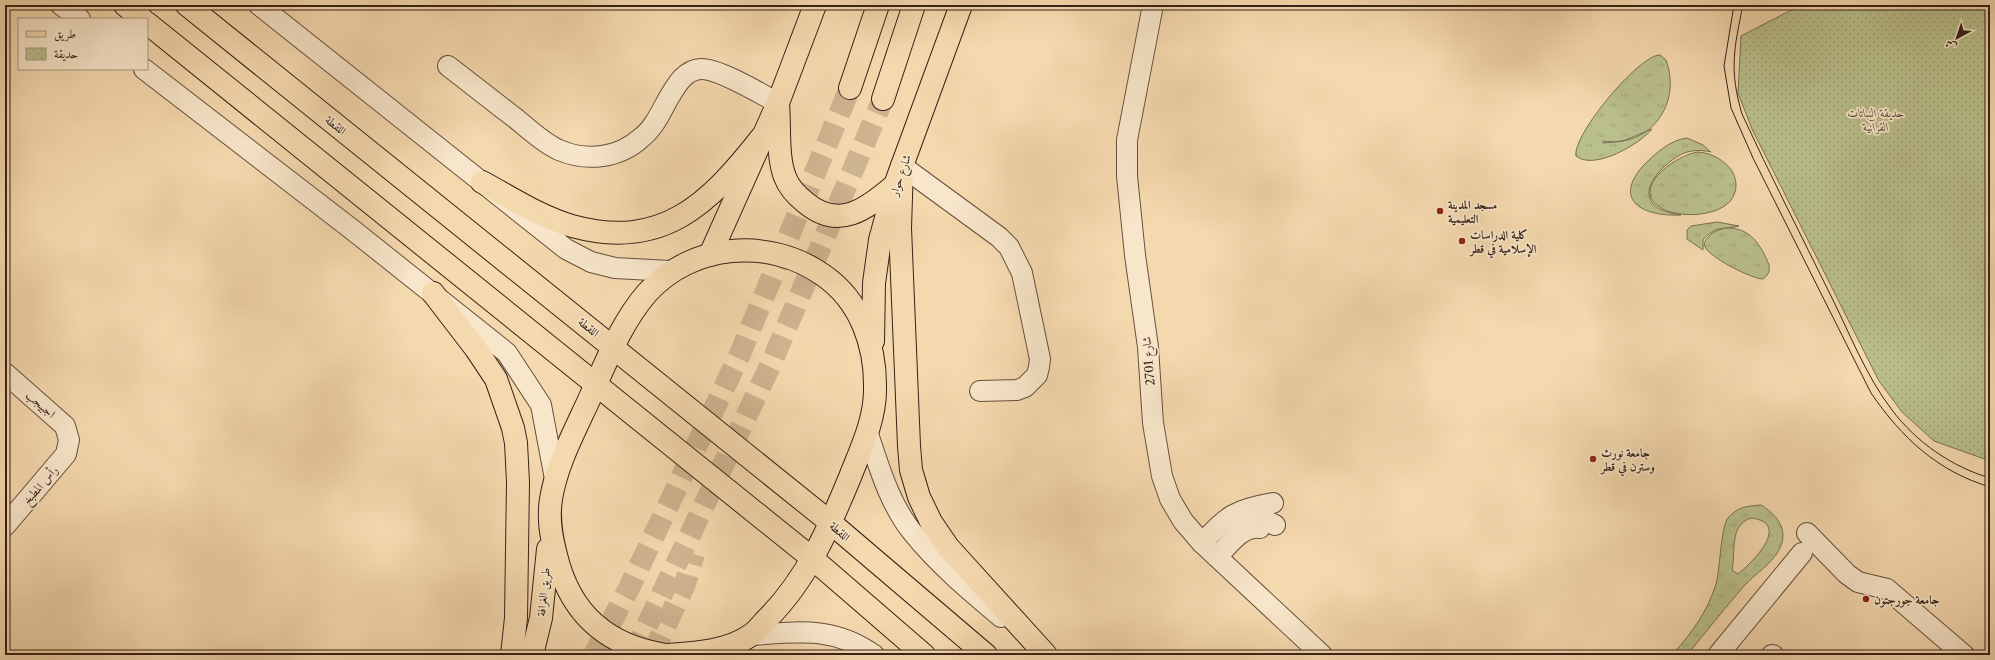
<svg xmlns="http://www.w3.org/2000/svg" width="1995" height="660" font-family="'Libre Caslon Text',Amiri,serif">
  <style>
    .grass { fill: url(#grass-tufts); stroke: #787052; fill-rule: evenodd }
    .park { fill: url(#park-dots); stroke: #787052 }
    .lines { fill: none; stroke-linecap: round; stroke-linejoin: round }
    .highway-tunnel { stroke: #cfb490; stroke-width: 22; stroke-dasharray: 22 11; stroke-linecap: butt }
    .minor-casing { stroke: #664f3e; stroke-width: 22 }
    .major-casing { stroke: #362118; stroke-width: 24 }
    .highway-casing { stroke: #362118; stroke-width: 24 }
    .minor { stroke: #f8e6ca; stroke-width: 20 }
    .major { stroke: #f5d9ae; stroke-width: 22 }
    .highway { stroke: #f5d9ae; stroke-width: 22 }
    .tram { stroke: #362118; stroke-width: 1 }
    .poi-dot { fill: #8f2418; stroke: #f8e6ca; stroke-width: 1.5 }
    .labels { text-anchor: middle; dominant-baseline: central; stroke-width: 3.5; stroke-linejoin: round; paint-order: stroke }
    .park-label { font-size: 12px; font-style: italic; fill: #574935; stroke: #f8e6ca }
    .street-label { font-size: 12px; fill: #362118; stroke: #f8e6ca }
    .poi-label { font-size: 12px; font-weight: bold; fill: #362118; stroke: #f8e6ca; text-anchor: start }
  </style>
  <defs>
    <pattern id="grass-tufts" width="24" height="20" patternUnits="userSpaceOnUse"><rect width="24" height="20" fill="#bac08c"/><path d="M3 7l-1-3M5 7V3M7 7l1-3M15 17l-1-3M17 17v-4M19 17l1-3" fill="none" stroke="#a0a578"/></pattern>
    <pattern id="park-dots" width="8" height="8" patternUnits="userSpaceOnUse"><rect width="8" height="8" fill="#bac08c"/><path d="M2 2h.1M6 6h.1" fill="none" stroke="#a0a578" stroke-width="1.8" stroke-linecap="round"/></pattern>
  </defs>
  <rect width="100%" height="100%" fill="#f5d9ae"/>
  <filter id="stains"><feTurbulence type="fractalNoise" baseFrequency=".005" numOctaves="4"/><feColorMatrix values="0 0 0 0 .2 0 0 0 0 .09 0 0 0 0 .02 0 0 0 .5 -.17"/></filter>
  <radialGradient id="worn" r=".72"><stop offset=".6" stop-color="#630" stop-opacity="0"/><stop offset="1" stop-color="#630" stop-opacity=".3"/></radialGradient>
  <g class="grass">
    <path d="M1660,55L1666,60C1682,103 1651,148 1603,141V143L1623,141L1652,129C1640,144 1594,171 1576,156C1572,135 1640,54 1660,55Z"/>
    <path d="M1687,138L1703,145L1711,152C1703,150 1695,150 1687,152C1671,157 1637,186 1653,204C1660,212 1672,213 1681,215C1637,217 1610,196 1650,159C1661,149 1672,140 1687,138Z"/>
    <path d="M1698,152C1712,153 1724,160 1732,171C1736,178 1737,185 1735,192C1728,223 1651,221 1650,193C1649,174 1682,154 1698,152Z"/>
    <path d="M1717,222L1739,226C1723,230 1716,225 1703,240V250L1687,239V230L1691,226Z"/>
    <path d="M1726,228C1750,227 1761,245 1769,265C1770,272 1768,275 1763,279C1752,279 1705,256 1704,244C1708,234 1716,230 1726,228Z"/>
    <path d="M1761,505C1776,514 1789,529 1780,548C1773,563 1755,574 1744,586C1725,608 1706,632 1687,655H1672C1691,634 1708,611 1716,584C1720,570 1721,526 1728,518C1737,507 1747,506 1761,505ZM1751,518C1792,523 1753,562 1738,574L1732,570C1736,551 1729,525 1751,518Z"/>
  </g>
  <path class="park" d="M1801,5H1990V461L1934,441L1902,412L1879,381L1752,129L1738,93L1741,36Z"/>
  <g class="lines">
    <g class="highway-tunnel">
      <path d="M594,655L630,586L740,354L850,88"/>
      <path d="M633,655L771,364L883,99"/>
      <path d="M652,655L685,584L694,554"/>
    </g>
    <g class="minor-casing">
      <g id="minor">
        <path d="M61,5L80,19"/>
        <path d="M259,5L566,249L591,262L615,268L670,271"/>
        <path d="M1153,5L1127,140V176L1135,255L1148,347L1153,423L1162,476L1170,499L1183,521L1202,543L1322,655"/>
        <path d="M448,66C469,82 489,98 510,114C526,126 541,142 559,150C587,162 619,158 641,138C653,129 660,114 667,101C675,88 683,70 701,69C718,68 761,94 778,103"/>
        <path d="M144,69L354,231L507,353L541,405L555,479"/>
        <path d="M902,166L999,237L1009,247L1022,273L1040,359L1039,367L1037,375L1025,387L1017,390L980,391"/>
        <path d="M5,373L65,426L69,440L66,454L5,526"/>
        <path d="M868,434C879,467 890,505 913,533C938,564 970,591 1001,617"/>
        <path d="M1237,523C1251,516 1262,518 1275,525"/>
        <path d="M1807,533L1847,574L1858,582L1887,589L1964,655"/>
        <path d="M1202,543C1230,514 1233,511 1273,503"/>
        <path d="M1217,557C1229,545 1241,526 1260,528"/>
        <path d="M751,635C799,632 833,626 874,655"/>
        <path d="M1718,655L1802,553"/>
        <path d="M1772,655H1773"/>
      </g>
    </g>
    <g class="major-casing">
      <g id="major">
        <path d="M125,5L142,19"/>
        <path d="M187,5L831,523L986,655"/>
        <path d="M147,23L813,559L924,655"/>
        <path d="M778,104C780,126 777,157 785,177C789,188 797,196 806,203C840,231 867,208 895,185"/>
        <path d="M902,166L900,228L909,446L911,470L919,497L931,522L948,547L1046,655"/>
        <path d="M482,182C510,197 540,217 572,226C662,251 709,204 761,138"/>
        <path d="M710,255L778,103L815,5"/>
        <path d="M433,293L476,349L496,379L513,428L516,443L518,482L516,618L512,655"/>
        <path d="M873,341L874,283L880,240L895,185L961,5"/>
        <path d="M532,655L541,618L548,549"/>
        <path d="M666,655C607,646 570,614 556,555C551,536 548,519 551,499C557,462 577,427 592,393C608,358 622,322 647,293C692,243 769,237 823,275C861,301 876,346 875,390C875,420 861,449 850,477C829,528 807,579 767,619C762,624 757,631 751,635C729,651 695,653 668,655"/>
      </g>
    </g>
    <g class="highway-casing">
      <g id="highway">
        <path d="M850,88L878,5"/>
        <path d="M883,99L914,5"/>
      </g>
    </g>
    <use href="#minor" class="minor"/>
    <use href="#major" class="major"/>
    <use href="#highway" class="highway"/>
    <g class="tram">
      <path d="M1734,5L1724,66L1731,108L1753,158L1871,393C1902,438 1937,471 1990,487"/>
      <path d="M1743,5C1734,48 1729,70 1742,114C1770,175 1801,235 1831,296C1850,334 1866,376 1892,410C1916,442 1952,467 1990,478"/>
    </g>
  </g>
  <g class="poi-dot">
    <circle cx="1440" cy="211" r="4"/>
    <circle cx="1462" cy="241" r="4"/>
    <circle cx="1593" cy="459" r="4"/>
    <circle cx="1866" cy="599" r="4"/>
  </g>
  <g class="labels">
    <g class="park-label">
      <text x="1876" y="112">حديقة النباتات<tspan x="1876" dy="14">القرآنية</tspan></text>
    </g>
    <g class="street-label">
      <text transform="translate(336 125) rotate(39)">اللقطة</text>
      <text transform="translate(900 175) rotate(-71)">شارع حوار</text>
      <text transform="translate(589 327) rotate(39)">اللقطة</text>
      <text transform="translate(1148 361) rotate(-95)">شارع 2701</text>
      <text transform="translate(41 404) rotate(41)">اجبيجب</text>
      <text transform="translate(40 485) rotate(-49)">رأس المطبخ</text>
      <text transform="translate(840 531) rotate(41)">اللقطة</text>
      <text transform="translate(543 592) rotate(-84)">طريق الغرافة</text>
    </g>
    <g class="poi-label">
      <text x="1448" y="204">مسجد المدينة<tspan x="1448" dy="14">التعليمية</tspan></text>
      <text x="1470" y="234">كلية الدراسات<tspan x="1470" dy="14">الإسلامية في قطر</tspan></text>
      <text x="1601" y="452">جامعة نورث<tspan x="1601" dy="14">وسترن في قطر</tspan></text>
      <text x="1874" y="599">جامعة جورجتون</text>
    </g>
  </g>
  <rect width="1995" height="660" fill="none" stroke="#f5d9ae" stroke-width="20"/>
  <rect x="6" y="6" width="1983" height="648" fill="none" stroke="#362118" stroke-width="2"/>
  <rect x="10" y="10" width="1975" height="640" fill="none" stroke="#362118"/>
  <rect x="18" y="18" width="130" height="52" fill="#f8e6ca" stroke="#aa9783"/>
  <rect x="26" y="31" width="20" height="6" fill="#f5d9ae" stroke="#aa9783"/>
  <text x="54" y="38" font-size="12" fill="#362118">طريق</text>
  <rect x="26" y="48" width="20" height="12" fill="url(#park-dots)" stroke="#aa9783"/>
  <text x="54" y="58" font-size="12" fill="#362118">حديقة</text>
  <g transform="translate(1957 38) rotate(220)" stroke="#f8e6ca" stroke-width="3" paint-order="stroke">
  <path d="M0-3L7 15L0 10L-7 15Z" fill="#362118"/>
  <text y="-6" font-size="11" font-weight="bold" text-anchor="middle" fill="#362118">ش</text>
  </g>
  <rect width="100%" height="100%" filter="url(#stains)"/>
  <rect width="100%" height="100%" fill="url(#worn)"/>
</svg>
